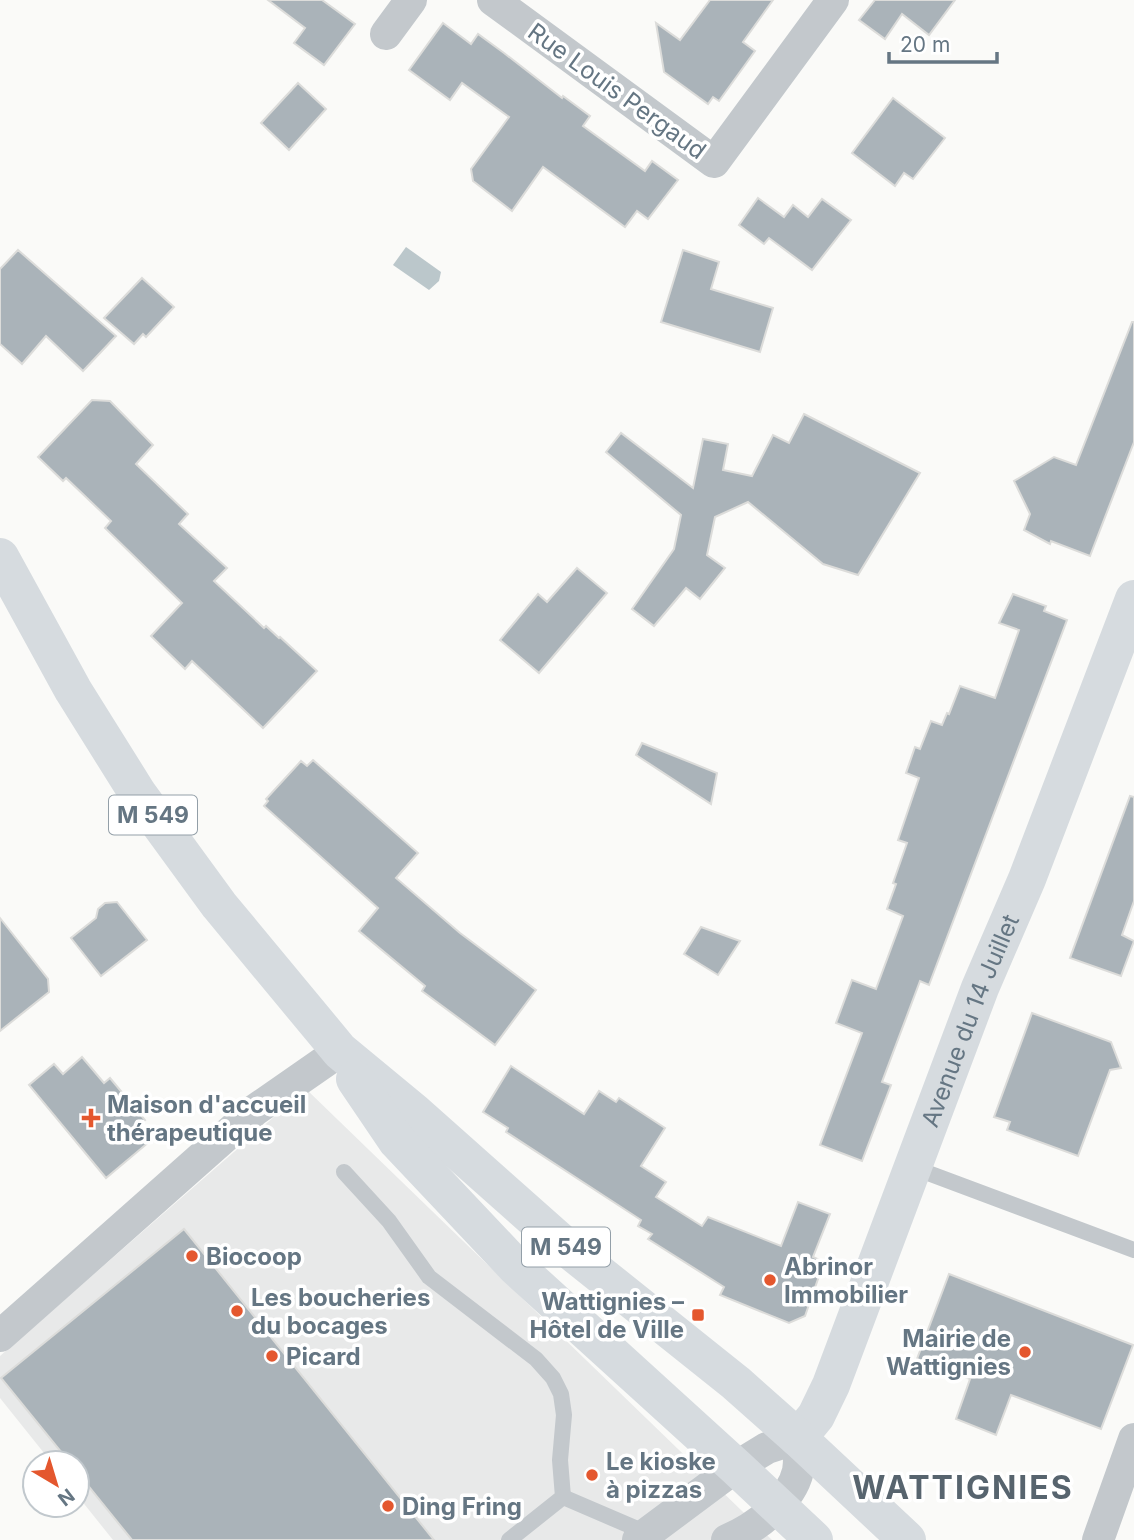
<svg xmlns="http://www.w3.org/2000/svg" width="1134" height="1540" font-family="Inter,sans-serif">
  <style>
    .built { fill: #e8e9e9 }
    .water { fill: #bbc7cb }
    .building { fill: #aab3b9; stroke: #dcdcda; stroke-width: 2 }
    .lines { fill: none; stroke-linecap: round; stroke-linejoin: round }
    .lane { stroke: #c3c8cc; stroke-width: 16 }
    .street { stroke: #c3c8cc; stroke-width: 32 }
    .secondary { stroke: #d6dbdf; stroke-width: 38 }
    .primary { stroke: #d6dbdf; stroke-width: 38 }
    .poi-dot { fill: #e4572e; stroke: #fff; stroke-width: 2.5 }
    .labels { text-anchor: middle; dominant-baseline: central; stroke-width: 7; stroke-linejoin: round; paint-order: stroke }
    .shield { fill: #fff; stroke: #939fa8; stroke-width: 2 }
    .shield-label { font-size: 23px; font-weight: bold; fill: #657683 }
    .street-label { font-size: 24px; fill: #657683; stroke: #fff }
    .poi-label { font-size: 24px; font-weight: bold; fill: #657683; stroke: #fff; text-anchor: start }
    .district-label { font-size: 32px; font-weight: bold; letter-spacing: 2px; fill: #57646e; stroke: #fff }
  </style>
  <rect width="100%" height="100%" fill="#fafaf8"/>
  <path class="built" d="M306,1089L772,1540H113L77,1495V1463H52L0,1398V1356Z"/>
  <path class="water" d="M406,247L441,272L439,281L429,290L393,265Z"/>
  <g class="building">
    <path d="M268,0H322L355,24L324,65L294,43L305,28Z"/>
    <path d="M710,0H773L743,42L755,51L719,101L713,97L708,104L664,72L656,23L680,40Z"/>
    <path d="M875,0H955L929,35L902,14L885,39L859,20Z"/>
    <path d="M443,23L471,44L478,34L504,53L562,98L563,96L590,116L583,126L645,171L652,161L678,180L648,219L637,211L625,227L543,167L512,211L473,181L471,169L509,117L462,83L450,100L409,70Z"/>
    <path d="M298,83L326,109L289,150L261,123Z"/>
    <path d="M893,98L945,138L913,179L904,173L895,186L852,153Z"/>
    <path d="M758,198L784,217L793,205L808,217L822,199L851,220L812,270L769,238L764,244L739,225Z"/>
    <path d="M18,250L116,336L83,371L46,336L22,364L0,344V269Z"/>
    <path d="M683,250L719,262L711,289L773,308L760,352L661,322Z"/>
    <path d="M142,278L174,307L146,337L143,334L134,344L104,318Z"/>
    <path d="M1132,322H1134V442L1090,556L1051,541L1050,544L1024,530L1030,514L1014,481L1054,457L1076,465Z"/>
    <path d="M92,400L110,401L153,445L136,464L188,514L179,524L227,568L214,581L264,628L266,626L279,638L280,637L317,671L263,728L192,661L185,669L151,636L182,603L105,528L111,521L66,478L63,481L38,457Z"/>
    <path d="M804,414L920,473L858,575L823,564L748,502L715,517L707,555L725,568L700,599L686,588L654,626L632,609L674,549L681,515L606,452L621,433L693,488L703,439L728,444L723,470L752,476L773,435L789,443Z"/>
    <path d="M577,568L607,593L539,673L500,640L538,594L547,602Z"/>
    <path d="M1013,594L1046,606L1044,611L1067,620L929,985L920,981L882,1082L891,1085L862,1161L820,1145L862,1033L836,1023L852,980L876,989L903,916L887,909L896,884L893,883L907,843L898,840L919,778L906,773L915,747L920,749L931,721L942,725L947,713L949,714L960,686L995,698L1019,630L999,623Z"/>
    <path d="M642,743L717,773L711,804L636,755Z"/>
    <path d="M313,760L418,853L396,878L460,933L536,990L495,1045L422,991L425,986L359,931L378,908L264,806L268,801L266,799L301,761L307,766Z"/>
    <path d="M1130,796L1134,797V901L1122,935L1134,941L1121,976L1070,958Z"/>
    <path d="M117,902L147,940L101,976L71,938L96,918L98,909L105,903Z"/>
    <path d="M0,918L48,979L49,992L0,1031Z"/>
    <path d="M701,927L740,941L718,975L684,954Z"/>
    <path d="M1032,1013L1111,1042L1121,1068L1110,1070L1078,1156L1007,1130L1010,1122L994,1117Z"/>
    <path d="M82,1057L104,1083L110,1078L145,1120L136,1127L149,1142L106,1178L29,1085L54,1064L63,1074Z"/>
    <path d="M511,1066L584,1114L599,1091L616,1102L619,1098L665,1128L641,1166L666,1182L656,1197L702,1226L708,1217L781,1246L798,1202L830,1214L813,1257L824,1262L805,1316L789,1323L720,1295L724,1287L648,1239L652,1234L638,1226L641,1220L506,1132L508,1128L483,1112Z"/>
    <path d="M184,1229L434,1540H132L77,1472V1463H70L1,1378Z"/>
    <path d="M949,1274L1133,1345L1101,1429L1011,1395L996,1435L956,1419L970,1379L917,1359Z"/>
  </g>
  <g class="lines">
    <g class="lane">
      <path d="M912,1167L1134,1250"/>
      <path d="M344,1172L389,1221L429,1277L536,1359L553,1378L561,1394L564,1415L560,1460L563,1497L509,1540"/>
      <path d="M563,1497L647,1533"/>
    </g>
    <g class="street">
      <path d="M493,0L714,162L833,0"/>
      <path d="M386,34L411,0"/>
      <path d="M0,1336L255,1110L340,1051"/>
      <path d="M638,1540L736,1467L767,1448L798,1438C799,1449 800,1460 798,1471C791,1502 754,1529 727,1540"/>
      <path d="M1098,1540L1134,1439"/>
    </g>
    <path class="secondary" id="s1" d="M798,1438L816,1416L831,1385L980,988L1027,879L1134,599"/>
    <g class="primary">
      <path d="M0,557L73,690L138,794L219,905L340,1051L415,1113L567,1248L736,1383L798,1438L907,1540"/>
      <path d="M355,1079L397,1141L516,1267L736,1467L814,1540"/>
    </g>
  </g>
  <g class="poi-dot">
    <path d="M87.5 1107.5h7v7h7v7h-7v7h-7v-7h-7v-7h7z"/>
    <circle cx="192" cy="1256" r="7"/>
    <circle cx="770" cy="1280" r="7"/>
    <circle cx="237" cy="1311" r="7"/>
    <rect x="691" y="1308" width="14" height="14" rx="3.5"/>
    <circle cx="1025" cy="1352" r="7"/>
    <circle cx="272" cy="1356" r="7"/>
    <circle cx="592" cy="1475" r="7"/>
    <circle cx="388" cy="1506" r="7"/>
  </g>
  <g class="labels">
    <g class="shield">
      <rect x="109" y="795.5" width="88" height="39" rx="5"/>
      <rect x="522" y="1227.5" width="88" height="39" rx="5"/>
    </g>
    <g class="shield-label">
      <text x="153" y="815">M 549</text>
      <text x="566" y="1247">M 549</text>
    </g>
    <g class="street-label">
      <text transform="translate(617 91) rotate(36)">Rue Louis Pergaud</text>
      <text stroke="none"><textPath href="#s1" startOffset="453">Avenue du 14 Juillet</textPath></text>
    </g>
    <g class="poi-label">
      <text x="107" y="1104">Maison d'accueil<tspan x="107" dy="28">thérapeutique</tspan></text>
      <text x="206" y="1256">Biocoop</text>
      <text x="784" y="1266">Abrinor<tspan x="784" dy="28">Immobilier</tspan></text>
      <text x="251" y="1297">Les boucheries<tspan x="251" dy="28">du bocages</tspan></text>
      <text x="684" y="1301" text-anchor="end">Wattignies –<tspan x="684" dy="28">Hôtel de Ville</tspan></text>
      <text x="1011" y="1338" text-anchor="end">Mairie de<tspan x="1011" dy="28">Wattignies</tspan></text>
      <text x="286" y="1356">Picard</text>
      <text x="606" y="1461">Le kioske<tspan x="606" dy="28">à pizzas</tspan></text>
      <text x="402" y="1506">Ding Fring</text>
    </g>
    <g class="district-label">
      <text x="963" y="1487">WATTIGNIES</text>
    </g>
  </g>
  <g transform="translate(56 1484) rotate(142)"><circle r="33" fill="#ffffff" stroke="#c1c8cd" stroke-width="2"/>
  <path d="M0-5L12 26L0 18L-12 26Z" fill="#e4572e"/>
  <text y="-10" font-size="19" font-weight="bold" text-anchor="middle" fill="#657683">N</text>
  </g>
  <path d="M889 52v10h108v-10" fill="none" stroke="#657683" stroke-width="3.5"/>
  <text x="900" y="52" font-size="21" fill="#657683" stroke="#ffffff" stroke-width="5" paint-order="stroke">20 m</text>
</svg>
